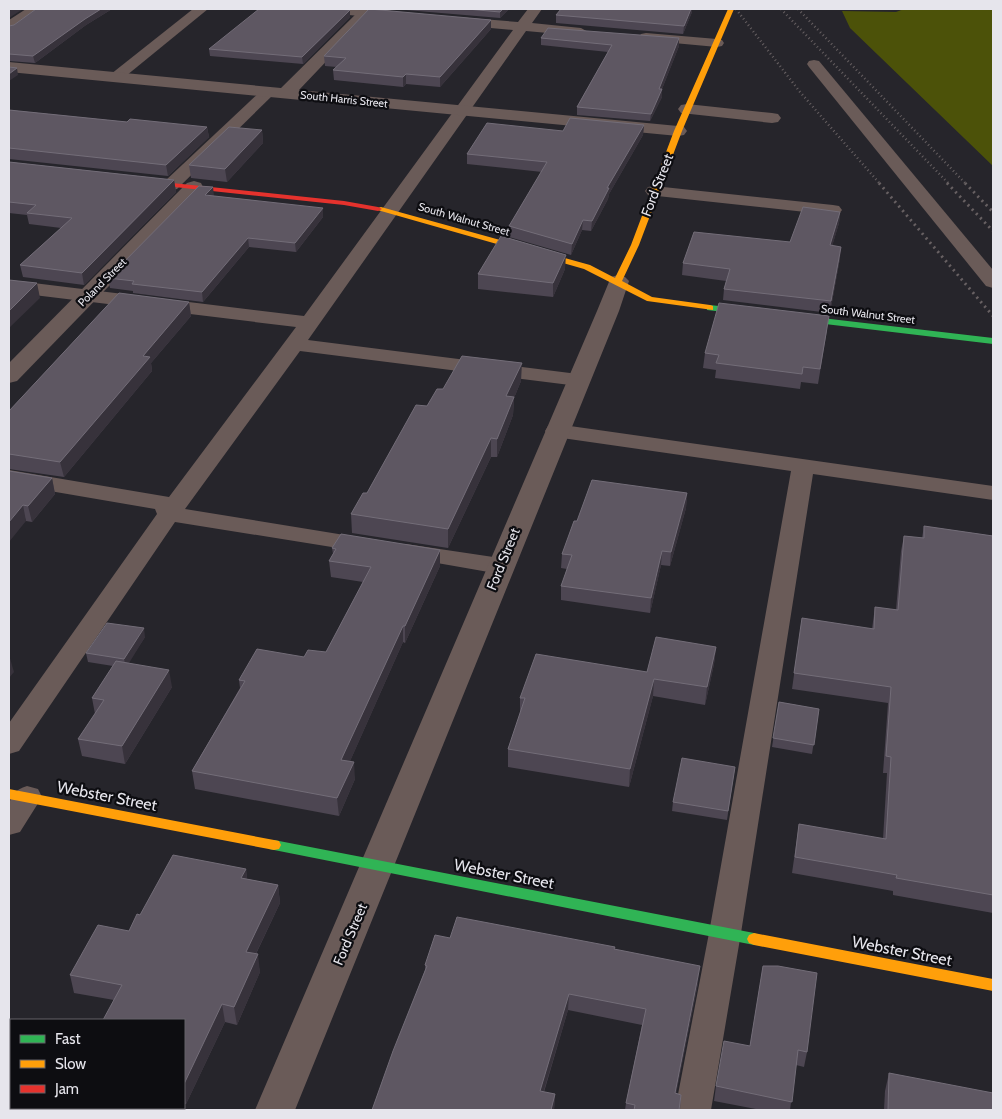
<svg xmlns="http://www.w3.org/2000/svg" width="1002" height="1119" font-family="Cabin,sans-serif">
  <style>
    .forest { fill: #4c5209 }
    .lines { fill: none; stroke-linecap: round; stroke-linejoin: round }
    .lane { fill: #6a5b58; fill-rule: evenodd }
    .street { fill: #6a5b58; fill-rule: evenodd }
    .fast { fill: #30b455; fill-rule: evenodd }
    .slow { fill: #ff9f0a; fill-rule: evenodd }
    .jam { fill: #e5322d; fill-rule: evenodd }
    .rail-far1 { stroke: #676062; stroke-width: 2.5; stroke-dasharray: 1 3; stroke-linecap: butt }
    .rail { stroke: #676062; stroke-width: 3; stroke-dasharray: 2 4; stroke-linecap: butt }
    .wall { fill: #4d4652 }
    .shaded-wall { fill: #37323b }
    .building { fill: #5e5762; stroke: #736d78 }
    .labels { text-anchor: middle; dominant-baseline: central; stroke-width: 4.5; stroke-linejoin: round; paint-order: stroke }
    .far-street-label { font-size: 11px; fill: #e6e5ec; stroke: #0d0d11 }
    .street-label { font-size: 14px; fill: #e6e5ec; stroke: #0d0d11 }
    .near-street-label { font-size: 16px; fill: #e6e5ec; stroke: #0d0d11 }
  </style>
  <rect width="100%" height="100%" fill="#26252b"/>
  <path class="forest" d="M904,9H993V166L850,28L842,11L896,12Z"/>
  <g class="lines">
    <g class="lane">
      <path d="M193,9H208L121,80H111L109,77L111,74Z"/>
      <path d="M320,9C334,8 391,5 399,15L392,19L327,13Z"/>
      <path d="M528,9H542L532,23L581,28L588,32L581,36L526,31L308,340L578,374L586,375L589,380L586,385L578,386L300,351L185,509L369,539L378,541L381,546L378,551L369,553L175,522L19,751L9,754V723L157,514L155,509L9,484V470L169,497L296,327L9,292V280L304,316L513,30L457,25L452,24L450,21L452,18L457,17L518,22Z"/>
      <path d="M646,33L717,39L722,40L724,43L722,46L717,47L641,40L639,37L641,34Z"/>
      <path d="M814,60L819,61L993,270V288L986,286L809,67L807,64L809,61Z"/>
      <path d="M268,87L273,89L276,92L273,95L177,189L171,190L165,189L162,185L165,181L263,89Z"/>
      <path d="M654,186L833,205L839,206L842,210L839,214L833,215L648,195L645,191L648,187Z"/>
      <path d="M556,424L993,486V500L813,474L741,933L711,1110H675L709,933L791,471L548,436L545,431L548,426Z"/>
      <path d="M406,544L500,558L509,561L513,566L509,571L500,574L397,556L394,551L397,546Z"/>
      <path d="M27,786L38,789L42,797L20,832L9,835C9,814 3,793 27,786Z"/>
    </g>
    <g class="street">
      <path d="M26,9H43L14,30L9,32V20Z"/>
      <path d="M361,9H376L299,90L678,126L684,127L687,131L684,135L678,136L9,72V62L281,88Z"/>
      <path d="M687,104L772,113L778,114L781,118L778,122L772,123L681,113L678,109L681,105Z"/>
      <path d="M194,181L201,183L203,187L201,191L17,381L9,383V363L187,183Z"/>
      <path d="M618,275L625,277L629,281L619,311L295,1110H255L597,311L611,277Z"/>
    </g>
    <g class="fast">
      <path d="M710,305L993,338V344L707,310V306Z"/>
      <path d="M274,840L754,933L759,935L761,939L759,943L754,945L274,850L269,849L267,845L269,841Z"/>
    </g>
    <g class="slow">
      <path d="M728,9H734L682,131L639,245L622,281L652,297L710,305L713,306V310L647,301L584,269L374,209L381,207L590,265L615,278L631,245L674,131Z"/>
      <path d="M9,789L274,840L279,841L281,845L279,849L274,850L9,799Z"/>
      <path d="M754,933L993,979V991L754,945L749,943L747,939L749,935Z"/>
    </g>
    <path class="jam" d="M134,179L344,201L378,207L382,209L378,211L344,205L137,183L133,181Z"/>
    <g class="rail-far1">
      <path d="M736,9L800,92L880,184"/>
      <path d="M781,9L949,184"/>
      <path d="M798,9L966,184"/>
    </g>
    <g class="rail">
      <path d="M879,183L993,316"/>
      <path d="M947,183L993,231"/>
      <path d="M965,183L993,212"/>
    </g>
  </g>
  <g class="wall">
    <path d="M36,9H112L86,25L35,63L9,61V26L14,25Z"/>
    <path d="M394,9H509L500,18Z"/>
    <path d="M692,12L683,34L556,23V15Z"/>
    <path d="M350,17L303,64L210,56L209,49Z"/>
    <path d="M491,29L440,87L406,84L403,87L334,80L333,70L337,67L325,66L324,56Z"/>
    <path d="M541,38H679V46L662,89V97L650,121L577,115V107L608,52L541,45Z"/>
    <path d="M9,110L127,122L207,127L209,137L168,176L9,159Z"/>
    <path d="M644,125L643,135L609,194L608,199L591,231L582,230L571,255L509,237V226L542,172L467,164V154L563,131Z"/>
    <path d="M262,130L263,143L227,182L191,178L189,165Z"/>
    <path d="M9,162L174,180L176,192L84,285L23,277L20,265L61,228L29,224L27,215L9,213Z"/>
    <path d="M214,196L323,217L296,252L249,247L203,302L133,293V291L110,288L108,278Z"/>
    <path d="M840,212L839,223L832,246L840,258L830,313L723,300L724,289L726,281L682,275L683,263L790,242Z"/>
    <path d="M565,269L553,297L478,289V274Z"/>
    <path d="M189,302L191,316L151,363L152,371L64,477L9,469V411Z"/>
    <path d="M827,330L818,384L801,382L800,389L715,378L716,370L703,368L705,353Z"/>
    <path d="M521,381L514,398L513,415L497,457H491L448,548L352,533L351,514L367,493L427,406Z"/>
    <path d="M9,471L52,478L55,494L32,522L26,521Z"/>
    <path d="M687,493L686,508L670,566L661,565L650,613L561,600V586L567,569L561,568L562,554L577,521Z"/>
    <path d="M924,526L993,536V913L893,895V891L792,873L799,824L883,839L887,773H883L888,703L792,689L802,618L872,629L875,607L896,610L901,551L904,536L922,538Z"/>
    <path d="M332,548L440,566L405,643L403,642L350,761L355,779L339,816L195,789L192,771L240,688L239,680L304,657L326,652L363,582L331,577L329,561L333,554Z"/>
    <path d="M145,637L128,663L172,687L125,764L82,756L78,739L95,714L92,698L113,666L88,662L86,653Z"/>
    <path d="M716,647L714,664L705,705L653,696L629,787L508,767V749L520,714V698L647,672Z"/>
    <path d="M779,702L819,709L812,754L772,747Z"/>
    <path d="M735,767L727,820L672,811L673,802Z"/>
    <path d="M246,869L247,879L278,885L280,903L256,954L260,972L237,1025L225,1022L186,1104H184V1020L114,1000L74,993L70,975L129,931L140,915Z"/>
    <path d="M450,938L615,949L698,983L676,1093L681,1095L680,1110H625L626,1103L642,1025L568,1010L544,1092L555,1094L554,1110H372L425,970V965Z"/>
    <path d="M763,966L807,1052L804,1067L796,1065L790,1110H761L714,1101L716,1086L750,1046Z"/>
    <path d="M889,1073L993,1110H884L885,1091Z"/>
  </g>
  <g class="shaded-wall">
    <path d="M12,9H23L9,18V11Z"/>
    <path d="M101,9H112L86,25L35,63L33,56L85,19Z"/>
    <path d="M503,9H509L500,18V12Z"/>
    <path d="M691,9H692V12L683,34L684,26Z"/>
    <path d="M350,10V17L303,64L302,57Z"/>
    <path d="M491,20V29L440,87V77Z"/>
    <path d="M679,38V46L660,94L662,89V97L650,121L651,114L659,89Z"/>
    <path d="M17,68L18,75L9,81V74Z"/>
    <path d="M406,74V84L403,87V77Z"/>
    <path d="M644,125L643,135L609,194L608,199L591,231L592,221L607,188Z"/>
    <path d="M207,127L209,137L168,176L166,165Z"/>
    <path d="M262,130L263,143L227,182L225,169Z"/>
    <path d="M174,180L176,192L84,285L82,273Z"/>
    <path d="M213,187L214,196L205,195Z"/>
    <path d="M323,208V217L296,252L295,243Z"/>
    <path d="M840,212L839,223L829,257L830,245Z"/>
    <path d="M583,220L582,230L571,255L572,244Z"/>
    <path d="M248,238L249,247L203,302L202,292Z"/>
    <path d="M841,247L840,258L830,313L831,301Z"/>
    <path d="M566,255L565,269L553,297V283Z"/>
    <path d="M37,283L40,298L9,328V311Z"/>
    <path d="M189,302L191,316L151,363L152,371L64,477L60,462L143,356Z"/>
    <path d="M522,363L521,381L514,398L513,415L497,457V439L506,396Z"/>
    <path d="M491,438V457L448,548V529Z"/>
    <path d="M52,478L55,494L32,522L28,506Z"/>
    <path d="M687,493L686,508L670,566L671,552Z"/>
    <path d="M23,505L26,521L9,542V522Z"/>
    <path d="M440,550V566L405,643V626Z"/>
    <path d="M662,551L661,565L650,613L651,598Z"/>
    <path d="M403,626V642L343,777L341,760Z"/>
    <path d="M144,628L145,637L126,668L124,659Z"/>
    <path d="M716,647L714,664L705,705L707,687Z"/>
    <path d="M9,655L14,672L9,678Z"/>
    <path d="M169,670L172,687L125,764L122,746Z"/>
    <path d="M654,679L653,696L629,787L630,769Z"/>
    <path d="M354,762L355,779L339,816L337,798Z"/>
    <path d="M246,869L248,887L241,878Z"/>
    <path d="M278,885L280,903L248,970L246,952Z"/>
    <path d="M258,954L260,972L237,1025L234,1007Z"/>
    <path d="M700,966L698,983L673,1110L675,1093Z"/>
    <path d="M569,994L568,1010L539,1107L540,1091Z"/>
    <path d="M222,1004L225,1022L186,1104L184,1092V1084Z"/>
    <path d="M555,1094L554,1110H551Z"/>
  </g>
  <g class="building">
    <path d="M36,9H101L85,19L33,56L9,54V26L14,25Z"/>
    <path d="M259,9H335L350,10L302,57L209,49Z"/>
    <path d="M369,9L491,20L440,77L406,74L403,77L333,70L346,58L324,56Z"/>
    <path d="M467,9H503L500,12Z"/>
    <path d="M561,9H691L684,26L556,15Z"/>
    <path d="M548,28L679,38L659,89H662L651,114L577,107L612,45L541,38Z"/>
    <path d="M9,67L17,68L9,74Z"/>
    <path d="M9,110L127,122L130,119L207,127L166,165L9,148Z"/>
    <path d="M570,118L644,125L607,188H609L592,221L583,220L572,244L509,226L547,162L467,154L487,123L563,131Z"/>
    <path d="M229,127L262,130L225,169L189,165Z"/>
    <path d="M9,162L174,180L82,273L20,265L72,218L27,213L36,205L9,202Z"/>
    <path d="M199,186L213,187L205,195L323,208L295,243L248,238L202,292L132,284L134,281L108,278Z"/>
    <path d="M803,207L840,212L830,245L841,247L831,301L724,289L730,269L683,263L694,232L790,242Z"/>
    <path d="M501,236L566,255L553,283L478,274Z"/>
    <path d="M9,280L37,283L9,311Z"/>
    <path d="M119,293L189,302L143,356L150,357L60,462L9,454V411Z"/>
    <path d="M719,303L829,316L820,369L803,367L802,374L716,363L719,355L705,353Z"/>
    <path d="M462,356L522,363L506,396L514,397L497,439L491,438L448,529L351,514L363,493H367L416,405L427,406L437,389H443Z"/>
    <path d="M9,471L52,478L28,506L23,505L9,522Z"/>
    <path d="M592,480L687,493L671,552L662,551L651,598L561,586L572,555L562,554L574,521H577Z"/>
    <path d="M924,526L993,536V895L896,878L897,875L795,857L799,824L886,839L891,757L886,756L891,687L794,673L802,618L874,629L875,607L898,610L904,536L924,538Z"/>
    <path d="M341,534L440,550L405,626H403L341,760L354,762L337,798L192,771L245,681L239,680L257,649L304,657L308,650L326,652L371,567L329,561L336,549L332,548Z"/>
    <path d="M107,623L144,628L124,659L86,653Z"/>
    <path d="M656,637L716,647L707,687L654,679L630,769L508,749L525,698H520L536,654L647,672Z"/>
    <path d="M116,661L169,670L122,746L78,739L104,700L92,698Z"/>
    <path d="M779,702L819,709L814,745L773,738Z"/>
    <path d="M682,758L735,767L728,811L673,802Z"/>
    <path d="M173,855L246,869L241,878L278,885L246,952L258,954L234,1007L222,1004L184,1084V1020H103L122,985L70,975L98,925L129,931L137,914L140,915Z"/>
    <path d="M457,917L615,947L614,949L700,966L675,1093L681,1095L679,1110H634L635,1105L626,1103L646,1009L569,994L540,1091L555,1094L551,1110H372L393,1051L427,966L425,965L435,935L450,938Z"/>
    <path d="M763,966H778L817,973L807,1052L798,1050L792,1102L716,1086L724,1041L750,1046Z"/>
    <path d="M889,1073L993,1093V1110H888Z"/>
  </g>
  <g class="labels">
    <g class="far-street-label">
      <text transform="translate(344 99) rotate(6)">South Harris Street</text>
      <text transform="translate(464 219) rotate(16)">South Walnut Street</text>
      <text transform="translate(102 282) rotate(-45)">Poland Street</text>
      <text transform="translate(868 314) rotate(7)">South Walnut Street</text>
    </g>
    <g class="street-label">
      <text transform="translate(657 185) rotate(-69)">Ford Street</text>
      <text transform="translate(503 559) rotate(-68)">Ford Street</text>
      <text transform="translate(350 934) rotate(-67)">Ford Street</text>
    </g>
    <g class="near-street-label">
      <text transform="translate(107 796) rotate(11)">Webster Street</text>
      <text transform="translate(504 874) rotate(11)">Webster Street</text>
      <text transform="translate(902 951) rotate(11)">Webster Street</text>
    </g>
  </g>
  <rect width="1002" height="1119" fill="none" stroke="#e6e5ec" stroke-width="20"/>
  <rect x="10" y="1019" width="175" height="90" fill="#0d0d11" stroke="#646369"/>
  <rect x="20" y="1035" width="25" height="8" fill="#30b455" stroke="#646369"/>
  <text x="55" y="1044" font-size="15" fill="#e6e5ec">Fast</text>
  <rect x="20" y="1060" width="25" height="8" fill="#ff9f0a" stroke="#646369"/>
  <text x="55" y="1069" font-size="15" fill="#e6e5ec">Slow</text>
  <rect x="20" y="1085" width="25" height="8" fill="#e5322d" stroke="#646369"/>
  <text x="55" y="1094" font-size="15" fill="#e6e5ec">Jam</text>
</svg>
